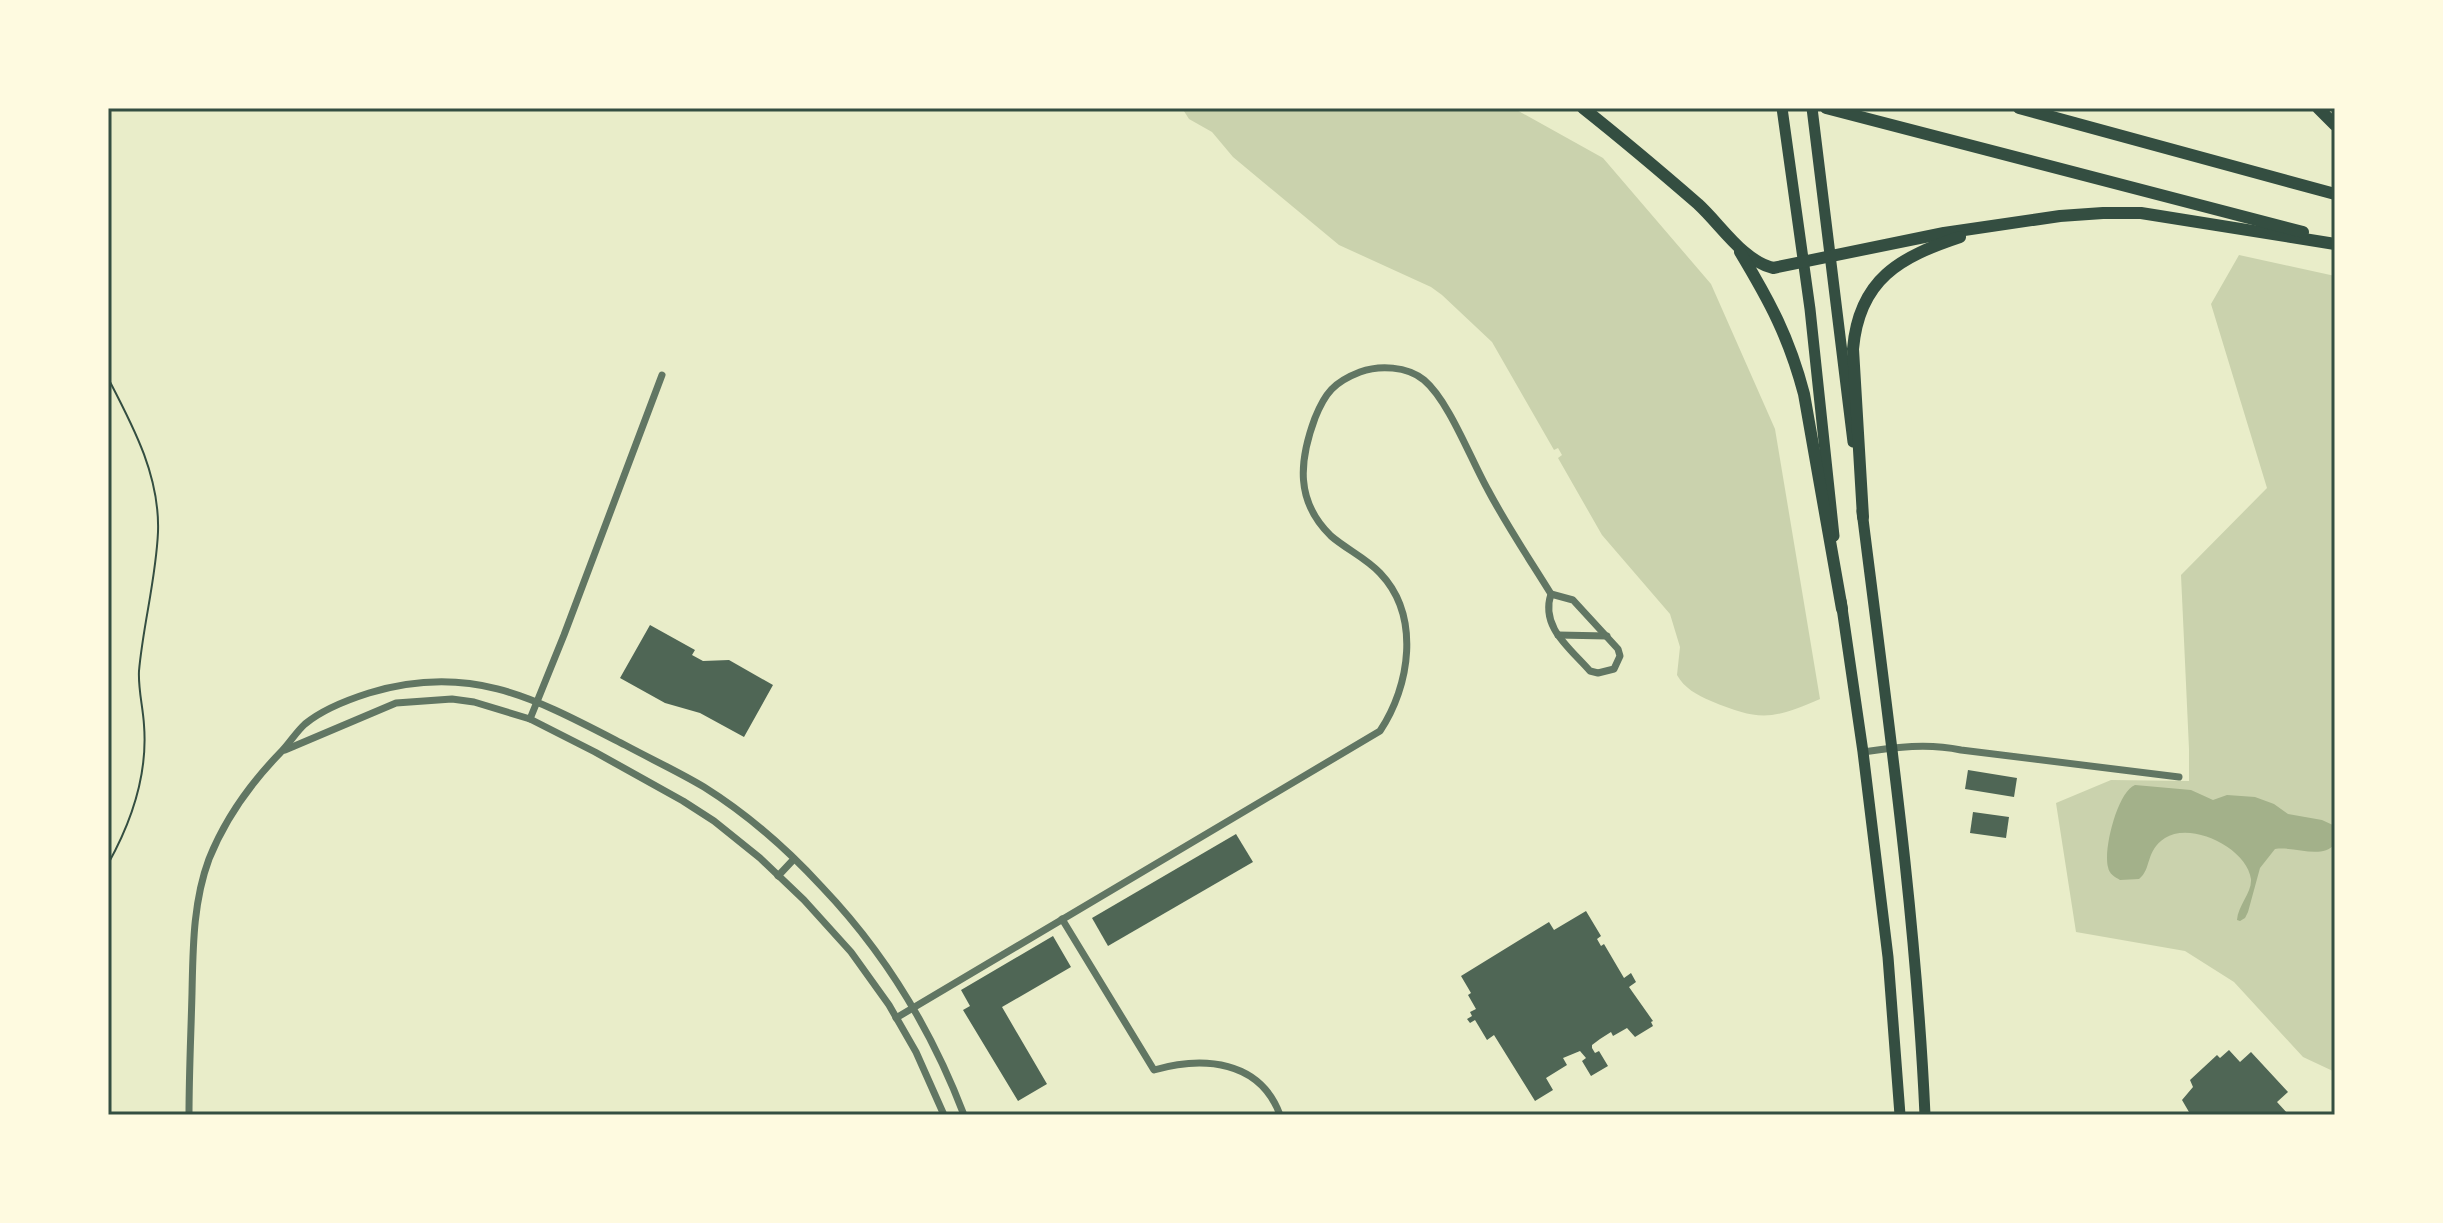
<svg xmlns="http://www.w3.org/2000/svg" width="2443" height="1223" font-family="'Archivo Narrow',sans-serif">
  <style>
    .green { fill: #cad2ad }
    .water { fill: #a3b18a }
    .building { fill: #4f6655 }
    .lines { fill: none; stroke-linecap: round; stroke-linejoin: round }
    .path { stroke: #344e41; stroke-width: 2 }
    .minor { stroke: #617663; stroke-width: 7 }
    .trunk { stroke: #344e41; stroke-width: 11 }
    .motorway { stroke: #344e41; stroke-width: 12 }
    .neatline { fill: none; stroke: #344e41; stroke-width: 3 }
  </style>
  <rect width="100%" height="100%" fill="#e9edc9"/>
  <g class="green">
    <path d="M1182,108H1513L1603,158L1711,284L1775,429L1820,699C1772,720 1759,721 1711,701C1697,695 1684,688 1677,675L1680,647L1670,614L1602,535L1558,458L1562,455L1558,448L1554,450L1492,342L1442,295L1431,287L1339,245L1233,157L1212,132L1189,119Z"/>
    <path d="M2239,255L2335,276V1072L2303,1057L2234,982L2185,951L2076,932L2056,803L2111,780L2189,781V749L2181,575L2267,488L2211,304Z"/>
  </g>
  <path class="water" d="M2135,785L2191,790L2213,800L2227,795L2255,797L2274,804L2288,814L2322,820L2335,826V844C2321,860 2296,846 2275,849L2260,868L2248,912L2245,918L2240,921L2237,920C2238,905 2252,893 2251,879C2247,848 2191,821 2165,838C2145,851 2152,869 2139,879L2120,880C2115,877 2109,874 2108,867C2103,849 2118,791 2135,785Z"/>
  <g class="building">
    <path d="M650,625L695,650L692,655L703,661L729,660L773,685L744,737L700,713L665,703L620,678Z"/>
    <path d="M1968,770L2017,778L2014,797L1965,789Z"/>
    <path d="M1973,812L2009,817L2006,838L1970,833Z"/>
    <path d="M1236,834L1253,862L1108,946L1092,918Z"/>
    <path d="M1586,911L1601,936L1597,939L1601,946L1604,944L1624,978L1631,973L1636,982L1629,987L1653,1021L1651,1022L1653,1026L1635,1037L1627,1028L1613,1036L1611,1032L1600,1039L1592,1045V1048L1595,1053L1599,1051L1608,1066L1591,1076L1582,1061L1586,1058L1580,1051L1563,1058L1567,1065L1546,1078L1553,1090L1535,1101L1494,1035L1487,1040L1475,1020L1470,1023L1467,1019L1472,1016L1470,1012L1476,1009L1468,995L1471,993L1461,976L1549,922L1554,930Z"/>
    <path d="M1053,936L1071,967L1002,1007L1047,1084L1018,1101L963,1010L970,1006L961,990Z"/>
    <path d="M2229,1050L2240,1062L2251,1052L2288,1092L2277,1102L2289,1115H2186L2189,1112L2182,1100L2193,1087L2190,1080L2217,1055L2220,1058Z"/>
  </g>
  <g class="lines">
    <path class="path" d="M108,378C133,426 160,476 158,532C156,579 143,625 139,671C138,689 143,707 144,725C148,775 132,821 108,864"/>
    <g class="minor">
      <path d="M1551,594L1573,600L1618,649L1620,656L1614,669L1598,673L1590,671C1570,648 1540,627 1551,594Z"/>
      <path d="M1558,635L1607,636"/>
      <path d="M530,719L564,635L662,375"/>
      <path d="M285,750L396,703L452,699L474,702L530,719L595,752L683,801L714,821L760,858L804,900L851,952L889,1005L916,1052L944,1115"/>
      <path d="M1863,752C1896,747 1928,743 1961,750L2179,777"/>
      <path d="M778,876L794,859"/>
      <path d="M1062,919L1154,1070C1203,1056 1260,1060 1280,1115"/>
      <path d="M896,1018L1380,731C1410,686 1421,616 1380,573C1366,558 1346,549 1331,536C1295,501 1299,461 1315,418C1325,393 1334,382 1360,372C1379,365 1407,366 1424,380C1449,401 1471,460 1488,490C1507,526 1530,560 1551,594"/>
      <path d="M189,1115C189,1074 191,1033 192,993C193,948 193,902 209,859C225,819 250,784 280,753C289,744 296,732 305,724C323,709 347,700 369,693C471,662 536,699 625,745C651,759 679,772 704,787C747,814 788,850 822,887C884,952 932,1031 964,1115"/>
    </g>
    <g class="trunk">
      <path d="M1782,108L1810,309L1834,536"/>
      <path d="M1812,108L1853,442"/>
      <path d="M1862,511C1887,712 1916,913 1925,1115"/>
      <path d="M1841,601L1863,752L1888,957L1900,1115"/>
    </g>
    <g class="motorway">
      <path d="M1583,108C1622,139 1660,171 1698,204C1721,225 1742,260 1773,268L1944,233L2060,216L2103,213H2141L2335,244"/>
      <path d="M1826,108L2303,232"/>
      <path d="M2019,108L2335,194"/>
      <path d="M2318,108L2335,125"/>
      <path d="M1740,252C1770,302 1789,337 1804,394L1842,609"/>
      <path d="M1863,517L1853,349C1859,279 1900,257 1960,237"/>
    </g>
  </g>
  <rect width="2443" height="1223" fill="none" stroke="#fefae0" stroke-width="220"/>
  <rect x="110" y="110" width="2223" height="1003" class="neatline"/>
</svg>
